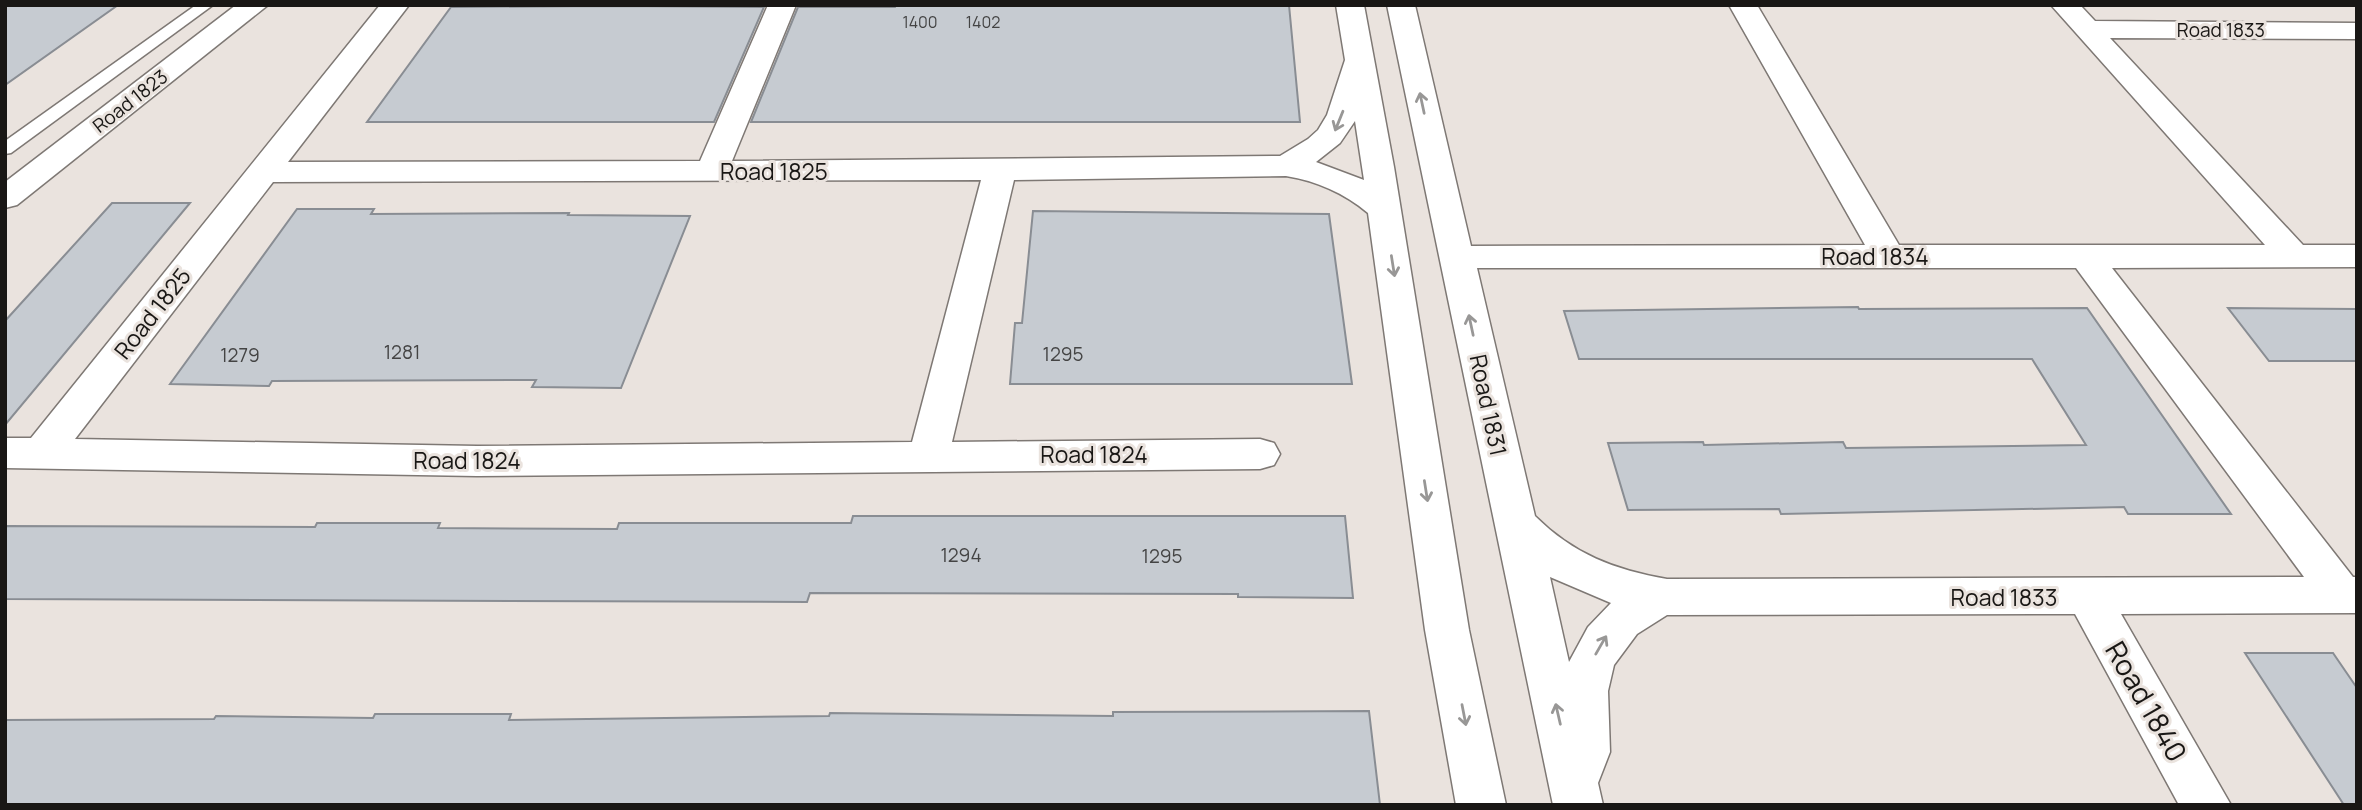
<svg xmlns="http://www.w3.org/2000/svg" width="2362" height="810" font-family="Manrope,sans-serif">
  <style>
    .building { fill: #c6cbd1; stroke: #898d93; stroke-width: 2 }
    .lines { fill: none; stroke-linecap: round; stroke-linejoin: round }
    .lane-casing { stroke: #7e7874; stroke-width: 3 }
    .street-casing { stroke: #7e7874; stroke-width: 3 }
    .lane { fill: #fff; fill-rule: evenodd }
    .street { fill: #fff; fill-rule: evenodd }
    .oneway { stroke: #989796 }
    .labels { text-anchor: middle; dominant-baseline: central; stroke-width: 6; stroke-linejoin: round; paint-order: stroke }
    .far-number-label { font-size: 16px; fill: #444 }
    .far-street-label { font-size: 19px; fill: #191715; stroke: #eae3de }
    .number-label { font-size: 19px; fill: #444 }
    .street-label { font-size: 23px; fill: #191715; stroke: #eae3de }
    .near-street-label { font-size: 28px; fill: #191715; stroke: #eae3de }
  </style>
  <rect width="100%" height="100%" fill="#eae3de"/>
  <g class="building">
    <path d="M5,5H118L5,85Z"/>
    <path d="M896,5H1289L1300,122H751L798,7H895Z"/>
    <path d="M607,6L764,7L714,122H367L451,7Z"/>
    <path d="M112,203H190L5,425V321Z"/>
    <path d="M297,209H374L371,214L569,213L568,215L690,216L621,388L532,387L536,380L272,381L269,386L170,384Z"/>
    <path d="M1033,211L1329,214L1352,384H1010L1015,323H1022Z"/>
    <path d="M1858,307L1859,309L2087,308L2231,514H2128L2124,507L1781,514L1779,509L1628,510L1608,443L1703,442L1704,445L1843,442L1846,448L2086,445L2032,359H1579L1564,311Z"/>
    <path d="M2228,308L2357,309V361H2269Z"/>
    <path d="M853,516H1345L1353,598L1238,597V594L810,593L807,602L5,599V526L315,527L317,523H440L438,528L617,529L619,523H851Z"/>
    <path d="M2245,653H2333L2357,688V805H2344Z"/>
    <path d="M1369,711L1380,805H5V720L214,719L216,716L373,718L375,714H511L509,720L829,716L830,713L1113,716V712Z"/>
  </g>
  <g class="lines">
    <g class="lane-casing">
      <path id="lane" d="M196,5H213L11,153L5,154V141Z"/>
    </g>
    <g class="street-casing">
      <g id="street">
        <path d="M236,5H268L17,205L5,208V182Z"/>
        <path d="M380,5H409L288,162L700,161L768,5H796L732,161L1280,156L1308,139L1318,130L1327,115L1345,60L1336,5H1364L1394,167L1469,630L1506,805H1456L1425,630L1368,213C1344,193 1317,181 1286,176L1014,180L952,442L1260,439L1274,443L1280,454L1274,465L1260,469L477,476L5,468V438H31ZM1355,121L1364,180L1316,162L1340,143ZM981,180L912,442L477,446L75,439L273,182Z"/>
        <path d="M1387,5H1415L1471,246L1865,245L1729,5H1757L1899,245H2265L2051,5H2080L2095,21L2357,23V39L2110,38L2303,245H2357V267L2112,268L2353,577H2357V613L2121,614L2231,805H2179L2075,614L1667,615L1637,634L1614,665L1608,691L1610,752L1598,783L1603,805H1553ZM1477,268H2076L2304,577L1667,579C1615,570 1573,554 1535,516ZM1550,577L1611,603L1588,627L1569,662Z"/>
      </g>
    </g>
    <use href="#lane" class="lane"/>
    <use href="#street" class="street"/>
  </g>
  <defs><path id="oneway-shaft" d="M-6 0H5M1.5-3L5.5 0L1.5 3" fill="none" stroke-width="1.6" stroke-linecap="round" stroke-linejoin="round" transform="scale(1.75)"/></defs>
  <g class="oneway">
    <use href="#oneway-shaft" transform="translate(1422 103) rotate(-102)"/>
    <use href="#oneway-shaft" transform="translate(1339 121) rotate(112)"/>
    <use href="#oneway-shaft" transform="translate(1393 266) rotate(81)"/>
    <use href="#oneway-shaft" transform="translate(1471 325) rotate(-102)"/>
    <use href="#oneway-shaft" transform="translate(1426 491) rotate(81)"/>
    <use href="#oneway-shaft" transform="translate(1601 645) rotate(-60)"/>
    <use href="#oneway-shaft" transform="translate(1558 714) rotate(-103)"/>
    <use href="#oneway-shaft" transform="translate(1464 715) rotate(79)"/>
  </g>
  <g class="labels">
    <g class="far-number-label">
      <text x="920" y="22">1400</text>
      <text x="983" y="22">1402</text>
    </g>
    <g class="far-street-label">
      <text x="2221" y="30">Road 1833</text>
      <text transform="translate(130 101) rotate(-38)">Road 1823</text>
    </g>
    <g class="number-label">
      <text x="402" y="352">1281</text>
      <text x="1063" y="354">1295</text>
      <text x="240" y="355">1279</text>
      <text x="961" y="555">1294</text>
      <text x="1162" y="556">1295</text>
    </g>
    <g class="street-label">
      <text x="774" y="171">Road 1825</text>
      <text x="1875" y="256">Road 1834</text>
      <text transform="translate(152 313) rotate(-52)">Road 1825</text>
      <text transform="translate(1489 405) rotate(78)">Road 1831</text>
      <text x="1094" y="454">Road 1824</text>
      <text x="467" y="460">Road 1824</text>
      <text x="2004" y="597">Road 1833</text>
    </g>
    <g class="near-street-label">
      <text transform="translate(2147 701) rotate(60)">Road 1840</text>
    </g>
  </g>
  <rect width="2362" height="810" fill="none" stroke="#191715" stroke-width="14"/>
</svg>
